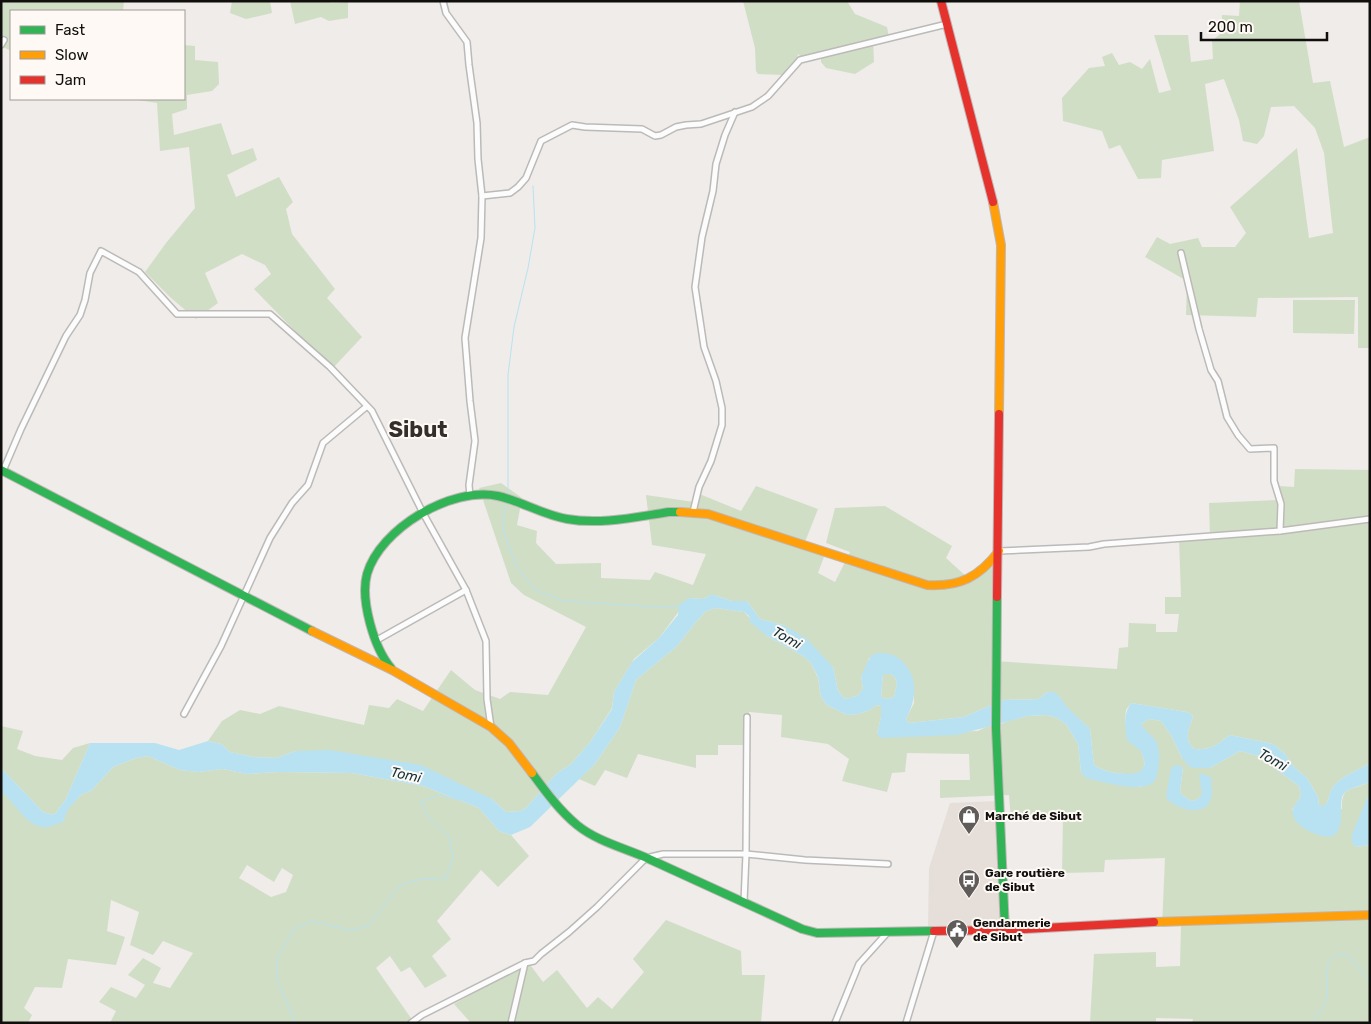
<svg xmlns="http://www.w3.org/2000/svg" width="1371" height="1024" font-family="Rubik,sans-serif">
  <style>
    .built { fill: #e6ded8 }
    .green { fill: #d1dec6; fill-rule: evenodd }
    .water { fill: #b8e2f1; fill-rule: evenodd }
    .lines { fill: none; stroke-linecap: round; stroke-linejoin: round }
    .stream { stroke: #b8e2f1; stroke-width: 1 }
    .street-casing { stroke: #bcbab8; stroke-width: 8 }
    .fast-casing { stroke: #c1b6b5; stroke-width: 10 }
    .slow-casing { stroke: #c1b6b5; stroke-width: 10 }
    .jam-casing { stroke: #c1b6b5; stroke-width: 10 }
    .street { stroke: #fdfcfc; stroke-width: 5 }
    .fast { stroke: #30b455; stroke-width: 8 }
    .slow { stroke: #ff9f0a; stroke-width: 8 }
    .jam { stroke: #e5322d; stroke-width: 8 }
    .labels { text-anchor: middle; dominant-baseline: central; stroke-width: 4; stroke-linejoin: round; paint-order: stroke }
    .poi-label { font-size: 12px; font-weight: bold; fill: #110f0d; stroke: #fef9f4; text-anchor: start }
    .water-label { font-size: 14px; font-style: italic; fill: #112f39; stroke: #fef9f4 }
    .town-label { font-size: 22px; font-weight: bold; fill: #342f2b; stroke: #fef9f4 }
  </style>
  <rect width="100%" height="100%" fill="#efece9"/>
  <path class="built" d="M997,801L1002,929L928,928L929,868L950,803Z"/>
  <g class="green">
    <path d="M1,1H124L123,11H11V51L1,46Z"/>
    <path d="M232,1H270L272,13L246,19L230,13Z"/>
    <path d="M290,1H330L331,3L348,2V18L329,21L321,17L295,24Z"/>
    <path d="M743,1H847L855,14L887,27L889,37L884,42L877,39L873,40L874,62L855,74L826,68L821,62V52L806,62L798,54L797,61L784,75L758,74L756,71L755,48Z"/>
    <path d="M1240,1H1299L1313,83L1330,81L1344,147L1370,137V348H1358V297L1258,298L1256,317L1186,315L1187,281L1145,257L1157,237L1170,244L1198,238L1202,247H1235L1246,233L1230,207L1297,148L1309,238L1333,233L1324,153L1315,128L1294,106L1271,107L1264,136L1257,144L1243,141L1239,120L1224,79L1205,84L1214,151L1162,160L1161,178L1138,179L1120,145L1109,149L1102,131L1063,121L1062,98L1089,68L1105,66L1102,57L1112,53L1119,65L1130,62L1142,69L1150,59L1159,93L1171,90L1154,35H1188L1191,62L1213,59L1212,41L1221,33L1222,15L1239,16Z"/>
    <path d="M184,45L195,46V60L218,62L219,84L212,91L187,95V109L172,114L174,135L221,123L232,155L253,148L257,160L227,175L236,197L279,177L293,202L286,209L292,234L335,289L327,298L362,337L332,369L254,289L271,274L265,265L242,254L205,273L218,303L196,319L171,298L145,272L166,243L195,208L189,147L160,151L157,103L131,99H184Z"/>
    <path d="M1293,300H1355L1354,334L1293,333Z"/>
    <path d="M1295,469L1370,470V763C1360,769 1336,779 1332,789C1328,796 1330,801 1323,807L1319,805L1318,797L1307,778L1295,768L1284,753L1273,744L1230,735C1216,745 1212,750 1194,749C1183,738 1189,730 1193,716L1187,712L1131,703L1126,710L1125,722L1141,751L1145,764L1140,773C1126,776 1106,773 1094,765L1090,729L1066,707L1060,697L1047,692L1039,699L1003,700L964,717L909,723L906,719L914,703V684L869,658L865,671L861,676L863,689L857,696L845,699L838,691L833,667L783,625L760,619L747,601H732L714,595H710L704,599L689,598L659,638L634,659L614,692L612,708L591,741L571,764L556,774L527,807L521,811L506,812L492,799L296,751L276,758L253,757L230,752L221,744L208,741L222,721L240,710L260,714L279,706L364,725L369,705L389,708L397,699L423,711L451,670L475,690L500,699L510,692L548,695L586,627L524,595L511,583L479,488L501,483L522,498L517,525L537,531L536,543L556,564L601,563V578L650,580L655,572L693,585L706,554L652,545L646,495L694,502L697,493L741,511L756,486L818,509L803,547L825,554L818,573L835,582L850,552L826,543L835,508L885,506L952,546L946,558L969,579L997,561L994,661L1117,669L1119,648L1128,647L1129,623L1156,624V632H1177L1179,614H1165V597H1181L1179,538L1210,537L1209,503L1278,500L1279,486L1294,487Z"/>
    <path d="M716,608L744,612L767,636L803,656L811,663L818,678L821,697L827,705L847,715L858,714L870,710L876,705L881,706V717L877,734L978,731L990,725L1001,724L1008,721L1028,716L1047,715L1057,718L1066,724L1078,744L1081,772L1141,787L1156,741L1144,730L1141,724L1150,719L1161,721L1172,737L1182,758L1210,768L1240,751L1266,758L1277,770L1299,786L1301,796L1292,810L1342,809C1341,783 1354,792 1370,781V795L1367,798L1356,847L1370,845V1023H1192L1193,1019L1156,1018V1023H1090L1094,954L1156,952V967L1180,966L1181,926L1162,927L1165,858L1105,860L1104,872L1062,873L1063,817L1011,820L1009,795L940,798V780H970L969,754L907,753L905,772L892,773L887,792L842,781L849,759L828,744L781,737L782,715L749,712L748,745H718V755H696V768L638,754L627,778L605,770L595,786L579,779L595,764L620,727L636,680L677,646L696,622L706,611ZM1183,767L1180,791L1181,794L1191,801L1196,800L1202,795L1191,810L1166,797Z"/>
    <path d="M883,674H890L895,677L897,684L894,697L887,699L881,697Z"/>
    <path d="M1,726L23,731L17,749L35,756L62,760L73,748L90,743L66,799L54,815L43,812L1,768Z"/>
    <path d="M148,756L180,770L198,772L223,769L247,774L279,772L352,773L423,786L479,808L499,831L511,835L529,856L498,887L481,870L437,921L451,939L432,956L447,976L425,988L410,967L401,972L390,956L376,968L413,1021L411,1023H110L116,1011L99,1002L111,987L136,998L145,985L128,975L143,958L161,968L153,983L170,988L193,953L163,941L153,955L130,945L139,912L111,900L107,931L125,937L116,965L68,959L62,988L35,987L24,1008L32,1015L28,1023H1V792L63,822L67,809L81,795L92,790L113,767L136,758ZM247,865L274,882L282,868L293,875L286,892L271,897L239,878Z"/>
    <path d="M666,920L741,951L742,975H765L761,1023H471L454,1004L528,962L543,982L557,970L587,1008L598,997L612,1009L644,972L633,959Z"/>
  </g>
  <g class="water">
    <path d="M710,595H714L732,601H747L760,619L783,625L806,638L833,667L838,691L845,699L857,696L863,689L861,676C865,670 866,663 870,658C872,654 876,653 880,653C898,652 912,667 914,685C915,698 912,707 906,719L909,723L964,717L1003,700L1039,699L1047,692H1054L1060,697L1067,707L1090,729L1094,765C1106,773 1126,776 1140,772L1145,764L1141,751L1127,740C1125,726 1123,715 1131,703L1187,712L1193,716C1189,730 1183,738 1194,749C1212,750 1216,745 1230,735L1273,744L1284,753L1295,768L1307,778L1318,797L1319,805L1323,806C1331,800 1327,797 1332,789C1336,779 1360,769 1370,763V781C1362,787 1349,786 1343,795C1338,803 1346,826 1334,835C1326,842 1288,826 1293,809C1294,805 1299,800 1301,796L1299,786L1277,770L1266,758L1240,751L1210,768H1192L1188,765L1182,758L1172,737L1161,721L1150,719L1141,724C1145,731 1152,735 1156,741C1160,749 1160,760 1158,768C1158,771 1157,776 1156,779C1147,796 1100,781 1086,778L1081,772L1078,744L1066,724L1057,718L1047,715L1028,716L957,735L881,738L877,734L881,717V706L876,705L870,710L858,714L847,715L827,705L821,697L818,677L811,663L803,656L767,636L750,622L749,616L744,612L716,608L706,611L696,622L677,646L636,680L620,727L595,764L530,827L511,835L499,831L479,808L423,786L352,773L279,772L247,774L223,769L198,772L180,770L148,756L136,758L113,767L92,790L81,795L68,809L63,822C59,823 53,826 48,827C27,830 16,802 1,792V768L43,812L54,815L66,799L90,743H155L179,750L208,741L221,744L230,752L253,757L276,758L296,751L329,750L421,765L492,799L506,812L521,811L527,807L556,774L571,764L591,741L612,709L614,692L632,662L659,638L678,615L679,605L689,598L704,599ZM883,674H890L895,677L897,684L894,697L887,699L881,697Z"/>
    <path d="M1176,765L1183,767L1180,791L1181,794L1191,801L1196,800L1202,795L1199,773L1211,777C1211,784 1213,794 1210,801C1203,818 1173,808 1166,797L1171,768Z"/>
    <path d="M1370,795V845L1356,847L1353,844L1351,837L1367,798Z"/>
  </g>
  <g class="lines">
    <g class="stream">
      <path d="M508,496V375L514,327L528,268L535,228L533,186"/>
      <path d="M505,503L503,530L516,566L535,590L565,601L655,607L680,606"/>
      <path d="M295,1023L277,979L278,957L294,929L312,921L350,930L368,926L399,886L421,879L445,880L453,858L449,836L430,820L420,802L438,795L460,800"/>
      <path d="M1315,1023V1017L1326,1003L1328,962L1336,954L1349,956L1370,982"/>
    </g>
    <g class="street-casing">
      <g id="street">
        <path d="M443,1L446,13L467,42L469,65L477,123L478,159L482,196L481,238L465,338L470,401L475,441L469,485L470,496"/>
        <path d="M1,45L4,40"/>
        <path d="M482,196L510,193L518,187L526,178L541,141L572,125L585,127L642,129L655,136L661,135L676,127L686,125L701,124L752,107L768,96L800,60L947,24"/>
        <path d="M1181,253L1199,329L1211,370L1218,381L1227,417L1238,435L1250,449L1274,448V481L1281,504L1280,531"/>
        <path d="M3,471L21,429L66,336L80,315L85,300L90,273L101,251L139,272L177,314H270L330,367L372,411L423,513L466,590L486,641L487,699L491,727"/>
        <path d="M693,512L699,487L711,461L722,425V408L716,381L704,347L695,287L702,237L713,191L716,164L725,135L735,112"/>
        <path d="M999,551L1089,547L1104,544L1280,531L1370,519"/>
        <path d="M377,640L466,590"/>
        <path d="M184,714L221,646L270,538L292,503L308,485L323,443L366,407"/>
        <path d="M744,902L746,854L747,717"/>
        <path d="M411,1023L422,1015L525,963L534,961L541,954L569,932L597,907L646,858L663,854H746L805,860L888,864"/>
        <path d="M511,1023L525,963"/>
        <path d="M835,1023L859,964L888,932"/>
        <path d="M906,1023L934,931"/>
      </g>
    </g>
    <g class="fast-casing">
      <g id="fast">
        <path d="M1,470L312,631"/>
        <path d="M997,597L996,728L1005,930"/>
        <path d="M391,668C374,648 360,600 367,574C380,529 451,486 498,496C521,501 543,515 567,519C601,525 635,517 669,512H680"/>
        <path d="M532,773C546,792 559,810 577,825C598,842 625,848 649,859C700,882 751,906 802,929L817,933L934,931"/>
      </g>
    </g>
    <g class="slow-casing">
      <g id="slow">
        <path d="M993,202L1001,245L999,414"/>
        <path d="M680,512L708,514L927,585C960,587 979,577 999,551"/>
        <path d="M312,631L392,670L491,727L509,743L532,773"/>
        <path d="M1154,922L1370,915"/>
      </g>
    </g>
    <g class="jam-casing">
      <g id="jam">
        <path d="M941,1L993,202"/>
        <path d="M997,597L999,414"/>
        <path d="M934,931L1005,930L1154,922"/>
      </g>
    </g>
    <use href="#street" class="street"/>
    <use href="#fast" class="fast"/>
    <use href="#slow" class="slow"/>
    <use href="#jam" class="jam"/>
  </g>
  <defs>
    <g id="shop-pin" transform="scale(1.125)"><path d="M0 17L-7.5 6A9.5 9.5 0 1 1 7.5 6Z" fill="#5f5c5a" stroke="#fef9f4"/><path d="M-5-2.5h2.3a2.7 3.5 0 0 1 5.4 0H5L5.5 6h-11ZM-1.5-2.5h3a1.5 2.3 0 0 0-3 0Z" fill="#fff"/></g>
    <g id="bus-pin" transform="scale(1.125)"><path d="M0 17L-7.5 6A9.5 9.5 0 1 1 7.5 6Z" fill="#5f5c5a" stroke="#fef9f4"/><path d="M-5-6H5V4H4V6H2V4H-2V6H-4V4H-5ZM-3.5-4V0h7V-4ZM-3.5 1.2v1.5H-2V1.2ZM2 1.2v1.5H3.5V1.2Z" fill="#fff"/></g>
    <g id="civic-pin" transform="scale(1.125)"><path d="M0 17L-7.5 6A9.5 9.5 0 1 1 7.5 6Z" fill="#5f5c5a" stroke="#fef9f4"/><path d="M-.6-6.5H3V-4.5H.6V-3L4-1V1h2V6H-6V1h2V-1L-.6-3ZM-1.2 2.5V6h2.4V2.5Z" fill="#fff"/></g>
  </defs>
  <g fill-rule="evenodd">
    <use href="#shop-pin" x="969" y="816"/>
    <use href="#bus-pin" x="969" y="880"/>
    <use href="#civic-pin" x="957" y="930"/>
  </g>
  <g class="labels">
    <g class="poi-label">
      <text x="985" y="816">Marché de Sibut</text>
      <text x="985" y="873">Gare routière<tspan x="985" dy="14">de Sibut</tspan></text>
      <text x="973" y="923">Gendarmerie<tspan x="973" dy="14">de Sibut</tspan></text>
    </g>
    <g class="water-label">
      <text transform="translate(787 638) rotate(30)">Tomi</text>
      <text transform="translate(1273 760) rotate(29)">Tomi</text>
      <text transform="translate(406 775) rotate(12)">Tomi</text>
    </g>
    <g class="town-label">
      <text x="418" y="429">Sibut</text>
    </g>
  </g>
  <rect width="1371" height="1024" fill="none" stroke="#110f0d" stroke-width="5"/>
  <rect x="10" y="10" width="175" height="90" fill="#fef9f4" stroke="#9f9b98"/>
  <rect x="20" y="26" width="25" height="8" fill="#30b455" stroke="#9f9b98"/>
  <text x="55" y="35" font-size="15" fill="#110f0d">Fast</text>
  <rect x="20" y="51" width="25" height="8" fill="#ff9f0a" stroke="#9f9b98"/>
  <text x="55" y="60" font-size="15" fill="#110f0d">Slow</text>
  <rect x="20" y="76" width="25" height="8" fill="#e5322d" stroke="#9f9b98"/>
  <text x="55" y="85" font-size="15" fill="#110f0d">Jam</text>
  <path d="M1201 32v8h126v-8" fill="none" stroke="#110f0d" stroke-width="2.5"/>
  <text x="1208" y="32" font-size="15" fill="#110f0d" stroke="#fef9f4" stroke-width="4" paint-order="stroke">200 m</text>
</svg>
